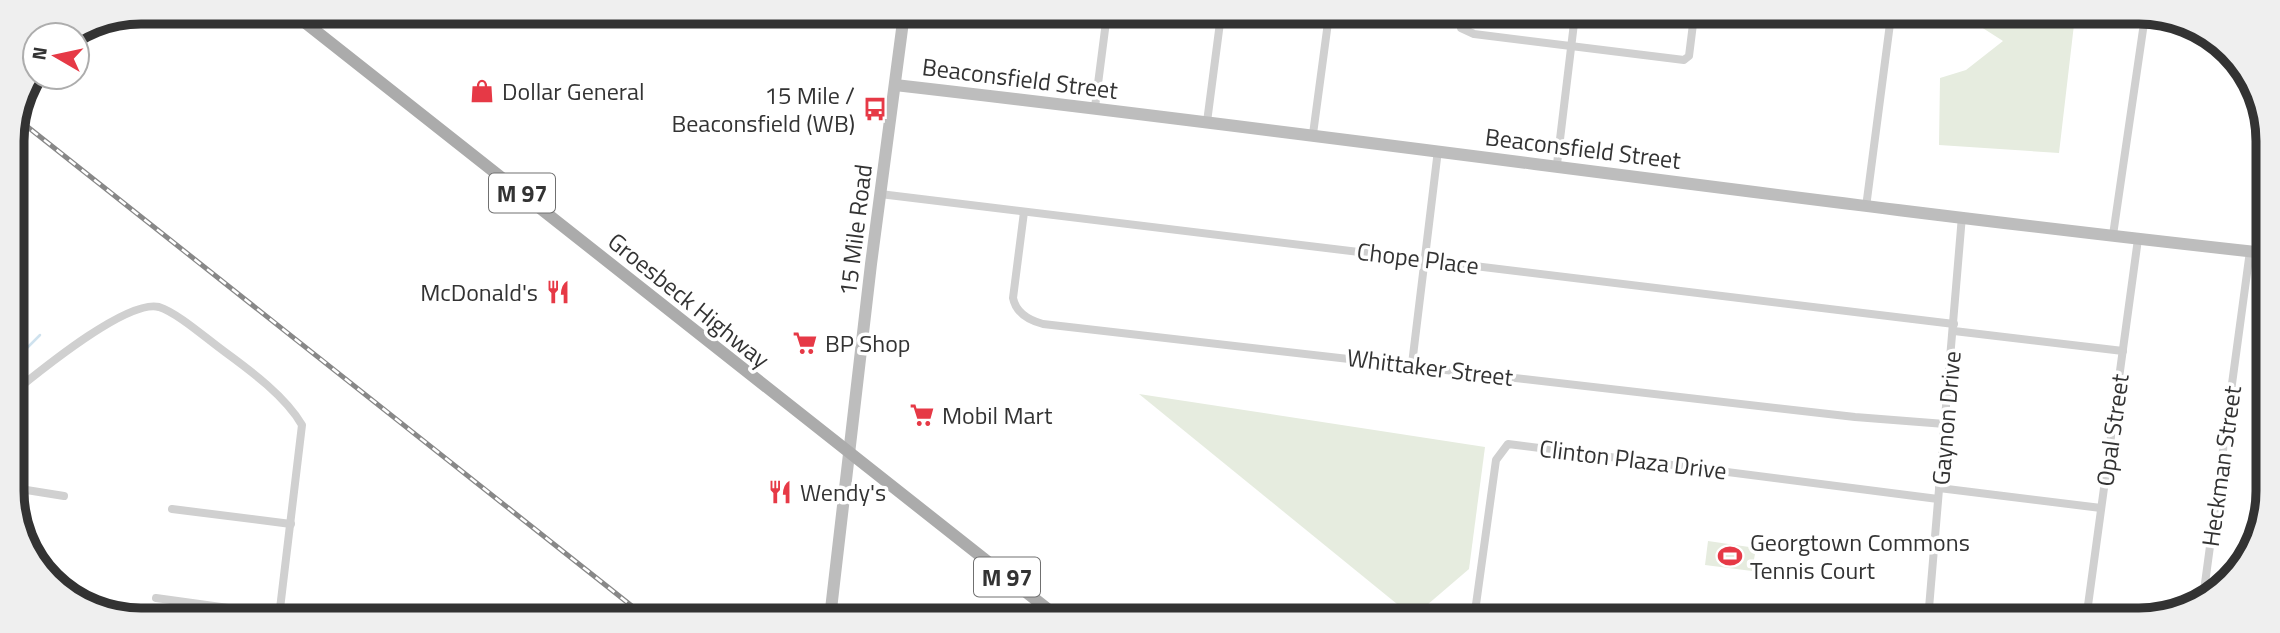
<svg xmlns="http://www.w3.org/2000/svg" width="2280" height="633" font-family="'Titillium Web',sans-serif">
  <style>
    .green { fill: #e6ecdf }
    .lines { fill: none; stroke-linecap: round; stroke-linejoin: round }
    .stream { stroke: #cfe2ee; stroke-width: 2.5 }
    .street { stroke: #d0d0d0; stroke-width: 8 }
    .secondary { stroke: #bdbdbd; stroke-width: 12 }
    .primary { stroke: #ababab; stroke-width: 12 }
    .rail-casing { stroke: #888; stroke-width: 5 }
    .rail { stroke: #fff; stroke-width: 2.5; stroke-dasharray: 8; stroke-linecap: butt }
    .labels { text-anchor: middle; dominant-baseline: central; stroke-width: 7; stroke-linejoin: round; paint-order: stroke }
    .shield { fill: #fff; stroke: #707070; stroke-width: 2 }
    .shield-label { font-size: 23px; font-weight: bold; fill: #333 }
    .street-label { font-size: 24px; fill: #333; stroke: #fff }
    .poi-label { font-size: 24px; fill: #333; stroke: #fff; text-anchor: start }
    .rim { fill: none; stroke: #333; stroke-width: 9 }
  </style>
  <rect width="100%" height="100%" fill="#fff"/>
  <g class="green">
    <path d="M1964,16H2075L2059,153L1939,145L1940,78L1966,70L2003,41Z"/>
    <path d="M1139,394L1485,447L1469,569L1413,617Z"/>
    <path d="M1708,541L1756,548L1752,571L1705,565Z"/>
  </g>
  <g class="lines">
    <path class="stream" d="M14,361L40,335"/>
    <g class="street">
      <path d="M1458,15L1461,28L1474,34L1684,60L1689,56L1694,16"/>
      <path d="M1095,107L1107,14"/>
      <path d="M1207,122L1221,15"/>
      <path d="M1313,134L1329,15"/>
      <path d="M1557,164L1575,15"/>
      <path d="M880,194L1954,324"/>
      <path d="M1866,207L1891,16"/>
      <path d="M1024,212L1013,298C1016,313 1028,320 1043,324L1855,417L1945,424"/>
      <path d="M2113,235L2145,16"/>
      <path d="M1954,331L2123,351"/>
      <path d="M1412,364L1438,150"/>
      <path d="M14,392C40,371 127,299 159,307C178,313 208,340 225,352C251,371 286,397 302,425L279,617"/>
      <path d="M14,488L64,496"/>
      <path d="M1939,488L2101,508"/>
      <path d="M172,509L291,524"/>
      <path d="M57,587L72,589"/>
      <path d="M156,598L279,615"/>
      <path d="M2203,598L2250,251"/>
      <path d="M1474,619L1496,460L1508,444L1938,499"/>
      <path d="M1928,620L1962,216"/>
      <path d="M2086,620L2138,239"/>
    </g>
    <g class="secondary">
      <path d="M895,85C1352,137 1808,203 2265,253"/>
      <path d="M830,618L871,264L904,14"/>
    </g>
    <path class="primary" d="M293,13L1059,618"/>
    <g class="rail-casing">
      <path id="rail" d="M19,120L647,618"/>
    </g>
    <use href="#rail" class="rail"/>
  </g>
  <defs>
    <g id="shop-bare" transform="scale(1.89)"><path d="M-5-2.5h2.3a2.7 3.5 0 0 1 5.4 0H5L5.5 6h-11ZM-1.5-2.5h3a1.5 2.3 0 0 0-3 0Z" fill="#e63946" stroke="#fff" stroke-width="2.5" paint-order="stroke"/></g>
    <g id="bus-bare" transform="scale(1.89)"><path d="M-5-6H5V4H4V6H2V4H-2V6H-4V4H-5ZM-3.5-4V0h7V-4ZM-3.5 1.2v1.5H-2V1.2ZM2 1.2v1.5H3.5V1.2Z" fill="#e63946" stroke="#fff" stroke-width="2.5" paint-order="stroke"/></g>
    <g id="restaurant-bare" transform="scale(1.89)"><path d="M-5-6h1v4h1v-4h1v4h1v-4h1v5L-1.5 .5V6h-2V.5L-5-1ZM5-6V6H3V1.5H1.5Q1.5-4 5-6Z" fill="#e63946" stroke="#fff" stroke-width="2.5" paint-order="stroke"/></g>
    <g id="supermarket-bare" transform="scale(1.89)"><path d="M-6-5.5h2.5l.6 2H6L4.5 2H-2.5L-4.4-4H-6ZM-1.5 3.2a1.3 1.3 0 1 0 .1 0ZM3 3.2a1.3 1.3 0 1 0 .1 0Z" fill="#e63946" stroke="#fff" stroke-width="2.5" paint-order="stroke"/></g>
    <g id="stadium-bare" transform="scale(1.89)"><path d="M0-5a6.5 5 0 1 0 0 10a6.5 5 0 1 0 0-10ZM-3.5-1.8h7v3.6h-7Z" fill="#e63946" stroke="#fff" stroke-width="2.5" paint-order="stroke"/></g>
  </defs>
  <g fill-rule="evenodd">
    <use href="#shop-bare" x="482" y="91"/>
    <use href="#bus-bare" x="875" y="109"/>
    <use href="#restaurant-bare" x="558" y="292"/>
    <use href="#supermarket-bare" x="805" y="343"/>
    <use href="#supermarket-bare" x="922" y="415"/>
    <use href="#restaurant-bare" x="780" y="492"/>
    <use href="#stadium-bare" x="1730" y="556"/>
  </g>
  <g class="labels">
    <g class="shield">
      <rect x="489" y="173.5" width="66" height="39" rx="5"/>
      <rect x="974" y="557.5" width="66" height="39" rx="5"/>
    </g>
    <g class="shield-label">
      <text x="522" y="193">M 97</text>
      <text x="1007" y="577">M 97</text>
    </g>
    <g class="street-label">
      <text transform="translate(1020 78) rotate(7)">Beaconsfield Street</text>
      <text transform="translate(1583 148) rotate(7)">Beaconsfield Street</text>
      <text transform="translate(855 230) rotate(-83)">15 Mile Road</text>
      <text transform="translate(1418 258) rotate(7)">Chope Place</text>
      <text transform="translate(689 300) rotate(39)">Groesbeck Highway</text>
      <text transform="translate(1430 367) rotate(7)">Whittaker Street</text>
      <text transform="translate(1946 418) rotate(-85)">Gaynon Drive</text>
      <text transform="translate(2112 430) rotate(-82)">Opal Street</text>
      <text transform="translate(1633 459) rotate(7)">Clinton Plaza Drive</text>
      <text transform="translate(2221 466) rotate(-82)">Heckman Street</text>
    </g>
    <g class="poi-label">
      <text x="502" y="91">Dollar General</text>
      <text x="855" y="95" text-anchor="end">15 Mile /<tspan x="855" dy="28">Beaconsfield (WB)</tspan></text>
      <text x="538" y="292" text-anchor="end">McDonald's</text>
      <text x="825" y="343">BP Shop</text>
      <text x="942" y="415">Mobil Mart</text>
      <text x="800" y="492">Wendy's</text>
      <text x="1750" y="542">Georgtown Commons<tspan x="1750" dy="28">Tennis Court</tspan></text>
    </g>
  </g>
  <path d="M0 0H2280V633H0ZM141 24H2139A117 117 0 0 1 2256 141V491A117 117 0 0 1 2139 608H141A117 117 0 0 1 24 491V141A117 117 0 0 1 141 24Z" fill="#efefef" fill-rule="evenodd"/>
  <path class="rim" d="M141 24H2139A117 117 0 0 1 2256 141V491A117 117 0 0 1 2139 608H141A117 117 0 0 1 24 491V141A117 117 0 0 1 141 24Z"/>
  <g transform="translate(56 56) rotate(279)"><circle r="33" fill="#ffffff" stroke="#adadad" stroke-width="2"/>
  <path d="M0-5L12 26L0 18L-12 26Z" fill="#e63946"/>
  <text y="-10" font-size="19" font-weight="bold" text-anchor="middle" fill="#333333">N</text>
  </g>
</svg>
